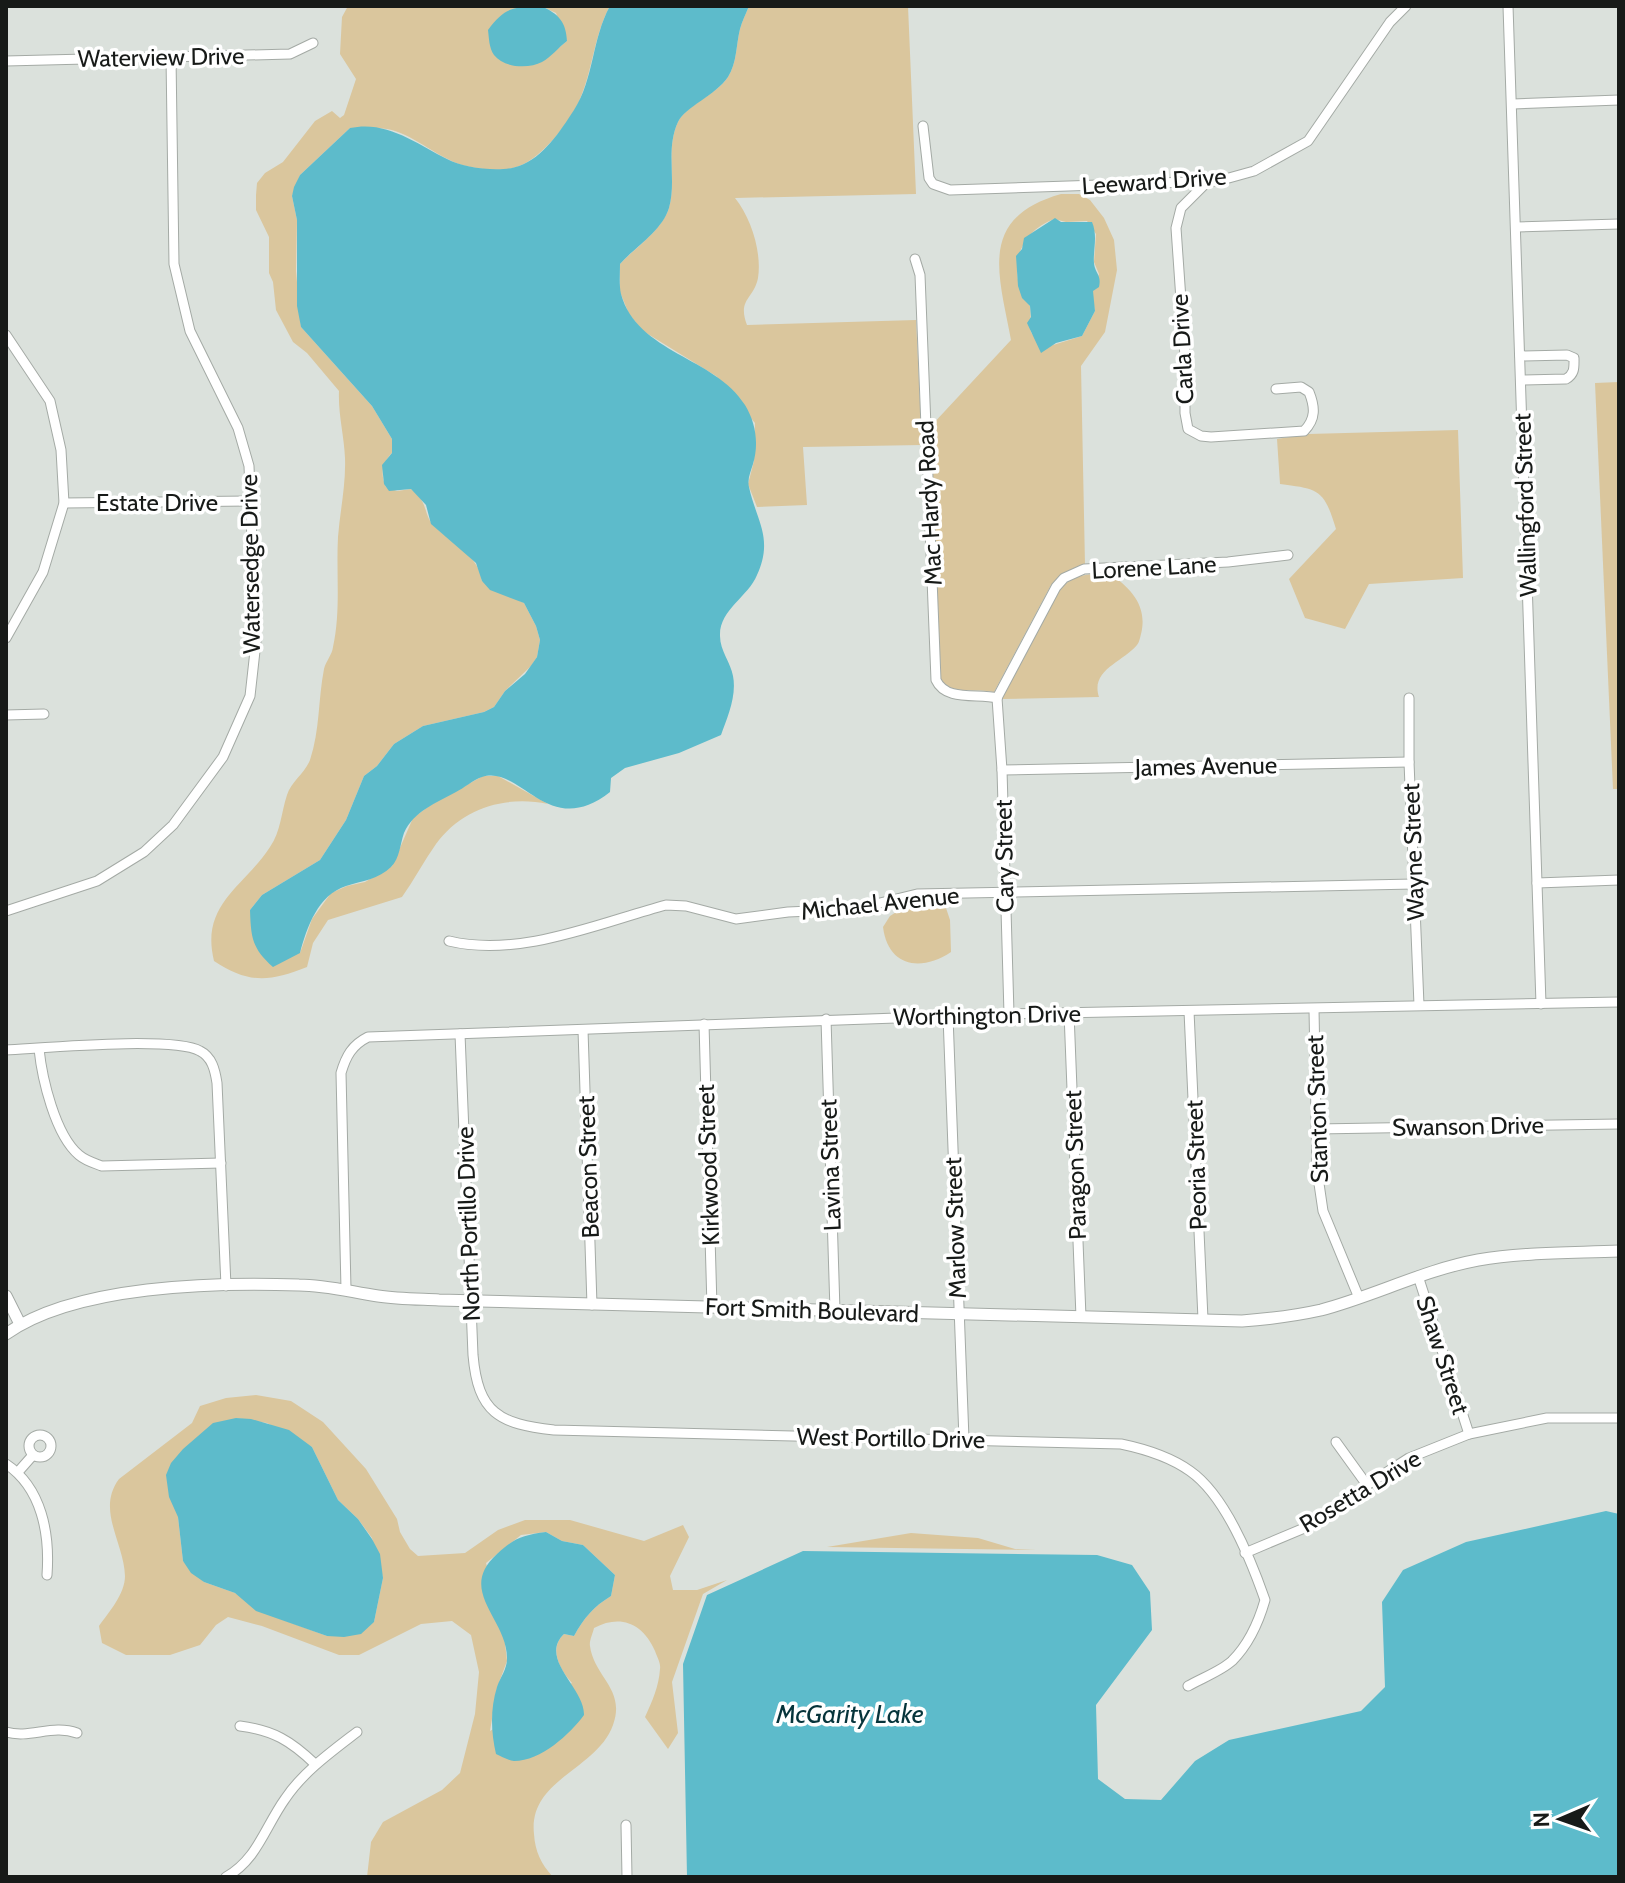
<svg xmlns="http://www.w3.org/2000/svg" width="1625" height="1883" font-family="Cabin,sans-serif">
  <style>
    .green { fill: #dac69d; fill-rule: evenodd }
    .water { fill: #5dbbcb }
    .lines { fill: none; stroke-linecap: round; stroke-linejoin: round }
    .minor-casing { stroke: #a4aaa5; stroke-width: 11 }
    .tertiary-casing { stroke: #a4aaa5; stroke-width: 13 }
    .minor { stroke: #fff; stroke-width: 9 }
    .tertiary { stroke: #fff; stroke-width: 11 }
    .labels { text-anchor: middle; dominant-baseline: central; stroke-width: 7; stroke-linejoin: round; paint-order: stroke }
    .street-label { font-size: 24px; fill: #171a18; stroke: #fff }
    .water-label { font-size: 26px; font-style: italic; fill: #06343b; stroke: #fff }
  </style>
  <rect width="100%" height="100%" fill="#dbe1dc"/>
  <g class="green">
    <path d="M348,6H537L518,7L556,50L567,41L556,13L541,6H610C594,35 593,69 580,99C571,121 542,158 519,166C503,173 475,169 459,164C434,155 413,134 387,129C375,127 362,128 350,128L300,175L292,196L297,220L296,271L301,327L372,406L392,439V453C382,463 380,474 386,487L397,491L411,489C429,502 423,515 434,526C452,543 478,554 482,581L524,603L536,626L540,640L537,657L531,666L505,691L494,707L484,712L423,726L394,744L377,766L364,776L346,820L320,860L262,895L250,910L300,953L312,919L331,893L347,886L365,882L392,866L413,818L432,804L483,776H498L548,804C506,795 462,808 436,844C424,861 414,880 402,897L328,920L313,943L307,967C269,982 249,984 214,961C200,904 244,887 270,847C281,831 281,813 287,795C291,782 305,773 310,760C320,730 318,700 324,669C326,661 332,655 333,647C341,611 336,573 338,537C340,511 346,485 345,458C344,435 338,414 339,391L307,353L293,342L276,310L273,282L269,273V237L256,210V195L257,183L265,173L283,162L315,121L332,111L340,118L344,115L356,79L340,54L342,17Z"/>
    <path d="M749,6H908L916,194L735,198C751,218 762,252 758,278C754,299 737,299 747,325L916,320L922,445L803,447L807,505L757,507L748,484L754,461L755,423L716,376L643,331L629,314L620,292V264C635,248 662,230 669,208C677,180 665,150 678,122C685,106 716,95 728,77C737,63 736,45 740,29C742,21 746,14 749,6Z"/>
    <path d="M1061,194H1079L1090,200L1104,218L1114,240L1117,270L1105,332L1081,366L1085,565L1062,574L1051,585L994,692C977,688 951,696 941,679L931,426L1011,340C999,274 977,218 1061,194ZM1054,219L1066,222L1087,221L1096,234L1094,262L1099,274L1092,293L1095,311L1082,336L1050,346C1022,331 1033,333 1030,306C1006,275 1016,233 1054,219Z"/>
    <path d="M1619,382V789H1613L1595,383Z"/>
    <path d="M1458,430L1463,578L1369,584L1345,629L1305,618L1289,579L1336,529C1324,490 1320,489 1280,484L1277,439L1308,434Z"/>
    <path d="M1109,573C1131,588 1148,606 1141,634C1140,638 1139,643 1137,645C1123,662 1090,670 1099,697L1002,699L1060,589C1074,574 1089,574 1109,573Z"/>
    <path d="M906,906L946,908L950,920L951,952C921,972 888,967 883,927L890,916Z"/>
    <path d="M256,1395L291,1401L323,1422L366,1469L397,1519L400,1532L410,1549L418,1556L465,1553L498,1530L525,1520H570L644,1541L683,1525L689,1537L670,1576L673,1590H697L727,1580L703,1594L672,1682L678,1733L668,1749L645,1717C652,1702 659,1686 660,1669C661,1663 657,1657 655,1651C643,1623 620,1614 594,1628C593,1633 589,1641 590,1646C594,1677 626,1689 613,1725C597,1770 528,1779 534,1834C535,1851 541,1864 553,1877H367L371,1842L383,1822L442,1790L460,1773L475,1714L479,1672L471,1635L452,1621L421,1624L359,1655H339L262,1626L228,1617L216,1625L200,1645L170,1655H126L102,1643L99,1626C109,1612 125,1594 125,1576C124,1542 96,1510 119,1479L192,1423L200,1406L226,1398ZM236,1418L267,1423L312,1447L338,1500L358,1519L372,1538L383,1578L374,1622L327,1636L278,1618L235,1593L204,1582L183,1561L178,1517ZM546,1532L562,1541L583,1545L615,1575L611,1596C593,1607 584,1618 574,1636L564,1634C548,1649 560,1670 572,1683L490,1731L497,1688L507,1661L504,1634L486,1563L521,1535Z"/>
    <path d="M911,1533L978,1538L1015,1549L1036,1550L827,1547Z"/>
  </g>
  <g class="water">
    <path d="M541,6C559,14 566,22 567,41C559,47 551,57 542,62C529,69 504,68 494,55C489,48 489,38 488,30C505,7 513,7 541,6Z"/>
    <path d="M610,6H749C746,14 742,21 740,29C736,45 737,63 728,77C716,95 685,107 678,122C665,150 677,180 669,208C662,231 635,247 620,264C620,274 619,285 621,294C637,353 715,357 745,405C756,423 759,444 753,464C751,471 747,479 749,487C756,520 774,538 757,575C748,597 719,610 720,636C720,651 731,663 733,676C737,696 727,718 721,735L679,753L625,768L611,778L610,792C548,841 521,764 482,777C473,780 464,788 456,792C436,803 414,811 404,833C400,844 400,858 391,867C379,879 362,881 346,886C318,895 307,927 300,953L273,967C252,948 251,938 250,910L262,895L320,860L346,820L364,776L377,766L394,744L423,726L484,712L494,707L505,691L525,674L537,657L540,640L536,626L524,603L490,590L482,581L476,563L431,524L426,505L411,489L389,491L384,484L382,465L392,453V439L372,406L301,327L297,306V220L292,196L294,187L300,175L350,128C387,120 417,144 447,159C464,168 501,173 519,166C543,158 561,130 574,110C594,79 592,38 610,6Z"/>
    <path d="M1055,218L1061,222H1092C1099,238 1091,256 1095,268C1098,276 1101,277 1099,287L1093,291L1095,311L1082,336L1056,343L1041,353L1027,323L1031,317L1030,306L1022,298L1018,286L1016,256L1022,249L1024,238Z"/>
    <path d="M236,1418L251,1419L289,1430L312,1447L338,1500L358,1519L372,1539L380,1554L383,1578L374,1622L361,1634L344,1637L327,1636L256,1611L235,1593L204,1582L191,1573L183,1561L178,1517L169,1497L166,1475L171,1463L183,1449L213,1423Z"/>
    <path d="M1606,1511L1619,1514V1877H687L683,1664L707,1595L803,1551L1097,1555L1132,1565L1150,1592L1152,1630L1096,1705L1098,1779L1125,1799L1161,1800L1195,1761L1229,1740L1361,1711L1385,1687L1382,1602L1403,1570L1466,1542Z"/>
    <path d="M546,1532L562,1541L583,1545L615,1575L611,1596C593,1607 584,1618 574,1636L564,1634C538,1659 585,1688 584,1715C570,1734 541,1761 514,1761C509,1761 501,1756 496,1754C491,1732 490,1710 497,1687C500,1678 507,1669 507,1659C508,1619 456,1591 497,1554C514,1538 523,1535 546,1532Z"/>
  </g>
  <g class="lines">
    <g class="minor-casing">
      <g id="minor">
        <path d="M1508,6L1541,1004"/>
        <path d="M6,61L290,54L313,43"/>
        <path d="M1513,104L1619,100"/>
        <path d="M923,126L929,178L933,184L950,190L1218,181L1254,171L1308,141L1390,22L1406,6"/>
        <path d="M1207,182L1181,208L1176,228L1185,357V413L1188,429L1201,436L1211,437L1304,431C1316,419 1315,407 1309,392L1301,387L1276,389"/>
        <path d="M1517,227L1619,224"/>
        <path d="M915,259L920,275L936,680C946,702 978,693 997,698"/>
        <path d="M6,335L50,401L61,450L64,503L43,572L6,638"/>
        <path d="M1520,356L1567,355L1574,358C1574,367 1575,374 1566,379L1521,380"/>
        <path d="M64,503L250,501"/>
        <path d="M997,698L1056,587L1064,578L1084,569L1228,562L1288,555"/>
        <path d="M997,698L1002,770L1009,1014"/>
        <path d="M1409,698V762L1419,1005"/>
        <path d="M6,715L44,714"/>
        <path d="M1002,770L1409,762"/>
        <path d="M1537,883L1619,880"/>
        <path d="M6,911L97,881L144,852L173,825L223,757L250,696L256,642L249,466L238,428L190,331L174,264L171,57"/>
        <path d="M449,941C520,958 599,923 666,905L686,906L736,919L788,912L855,909L917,894L1414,884"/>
        <path d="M1314,1009L1317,1170L1323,1211L1359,1298"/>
        <path d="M1189,1011L1203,1319"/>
        <path d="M1069,1013L1081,1317"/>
        <path d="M948,1016L964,1439"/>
        <path d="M826,1019L835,1311"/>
        <path d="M704,1024L712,1307"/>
        <path d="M583,1030L592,1305"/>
        <path d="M460,1034L473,1355C478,1413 499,1424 554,1430L1121,1444C1145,1449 1169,1456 1190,1471C1226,1496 1251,1560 1265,1600C1259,1621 1248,1645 1232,1661C1221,1671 1202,1678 1188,1686"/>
        <path d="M39,1049C42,1078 55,1135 79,1155C86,1161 94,1163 102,1166L221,1163"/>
        <path d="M6,1050C44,1048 173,1036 200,1051C212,1057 215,1070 217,1083L226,1286"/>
        <path d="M1317,1129L1619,1124"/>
        <path d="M1418,1276L1469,1434"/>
        <path d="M346,1289L341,1073C346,1056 352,1045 368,1037L1009,1014L1619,1002"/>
        <circle cx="40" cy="1446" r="11"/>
        <path d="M1336,1442L1367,1485"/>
        <path d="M6,1464C42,1488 50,1534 47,1575"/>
        <path d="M18,1472L33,1455"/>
        <path d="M1245,1553L1321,1521L1367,1485L1409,1458L1469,1434L1547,1418H1619"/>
        <path d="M240,1726C273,1730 291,1741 315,1764"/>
        <path d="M6,1732C30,1739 52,1724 77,1733"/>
        <path d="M626,1825L627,1877"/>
        <path d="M226,1877C257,1860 265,1827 285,1799C303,1772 331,1752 357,1732"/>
      </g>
    </g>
    <g class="tertiary-casing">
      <g id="tertiary">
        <path d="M6,1296L20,1324"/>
        <path d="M6,1334C75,1285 216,1282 299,1285C326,1285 351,1292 378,1296C398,1299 419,1299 439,1300L1242,1321C1269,1319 1294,1316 1321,1310C1374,1296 1424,1270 1478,1260C1525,1252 1572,1253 1619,1251"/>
      </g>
    </g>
    <use href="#minor" class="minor"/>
    <use href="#tertiary" class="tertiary"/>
  </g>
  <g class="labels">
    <g class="street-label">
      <text transform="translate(161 57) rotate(-1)">Waterview Drive</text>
      <text transform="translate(1154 181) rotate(-4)">Leeward Drive</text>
      <text transform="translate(1182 349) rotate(-93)">Carla Drive</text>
      <text x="157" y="502">Estate Drive</text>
      <text transform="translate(929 503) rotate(-93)">Mac Hardy Road</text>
      <text transform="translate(1525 505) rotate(-92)">Wallingford Street</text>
      <text transform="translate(250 564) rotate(-91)">Watersedge Drive</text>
      <text transform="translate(1154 567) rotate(-3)">Lorene Lane</text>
      <text transform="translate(1206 766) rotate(-1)">James Avenue</text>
      <text transform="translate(1413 852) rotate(-92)">Wayne Street</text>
      <text transform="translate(1004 856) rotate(-91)">Cary Street</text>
      <text transform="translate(880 903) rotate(-6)">Michael Avenue</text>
      <text transform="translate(987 1015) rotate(-1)">Worthington Drive</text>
      <text transform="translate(1317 1109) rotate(-92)">Stanton Street</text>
      <text transform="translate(1468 1126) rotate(-1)">Swanson Drive</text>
      <text transform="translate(708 1165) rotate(-92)">Kirkwood Street</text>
      <text transform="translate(830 1165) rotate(-92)">Lavina Street</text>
      <text transform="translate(1075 1165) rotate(-92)">Paragon Street</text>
      <text transform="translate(1196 1165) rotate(-92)">Peoria Street</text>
      <text transform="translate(588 1167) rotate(-92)">Beacon Street</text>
      <text transform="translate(468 1224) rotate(-92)">North Portillo Drive</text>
      <text transform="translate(955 1228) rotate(-92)">Marlow Street</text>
      <text transform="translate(812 1310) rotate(2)">Fort Smith Boulevard</text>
      <text transform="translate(1443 1355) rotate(72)">Shaw Street</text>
      <text transform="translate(891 1438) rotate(1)">West Portillo Drive</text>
      <text transform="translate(1360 1491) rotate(-31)">Rosetta Drive</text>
    </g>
    <g class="water-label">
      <text x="850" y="1714">McGarity Lake</text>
    </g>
  </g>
  <rect width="1625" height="1883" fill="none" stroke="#171a18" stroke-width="16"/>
  <g transform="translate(1561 1819) rotate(268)" stroke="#ffffff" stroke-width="6" paint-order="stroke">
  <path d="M0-6L14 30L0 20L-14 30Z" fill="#171a18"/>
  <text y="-12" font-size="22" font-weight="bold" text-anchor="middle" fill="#171a18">N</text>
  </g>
</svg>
